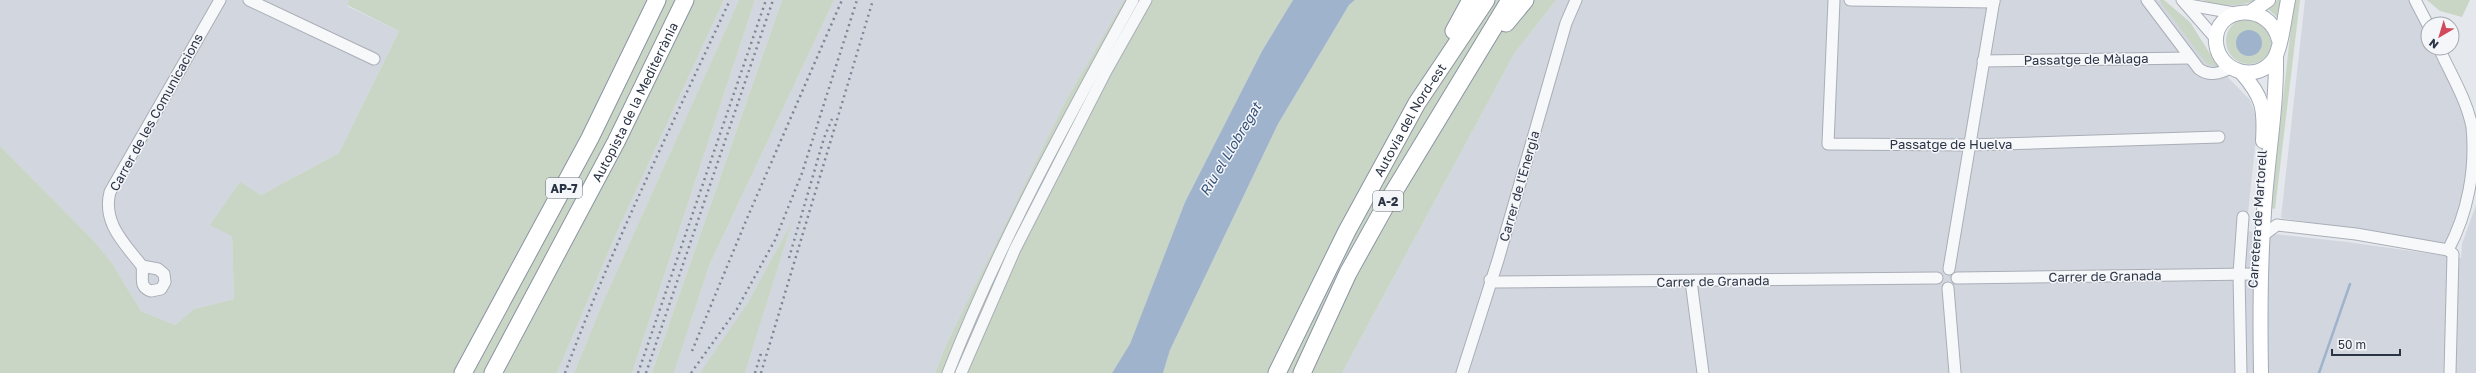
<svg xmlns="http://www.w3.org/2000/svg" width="2476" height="373" font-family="'Golos Text',sans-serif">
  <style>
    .built { fill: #d2d6de }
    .green { fill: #c9d6c5 }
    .water { fill: #9fb4cc }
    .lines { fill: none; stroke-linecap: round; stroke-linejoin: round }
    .stream { stroke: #9fb4cc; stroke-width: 2.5 }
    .minor-casing { stroke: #a9aeb7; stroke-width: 13 }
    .major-casing { stroke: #a3abb8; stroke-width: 16 }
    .highway-casing { stroke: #8b94a3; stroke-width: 19 }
    .minor { stroke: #f7f8fa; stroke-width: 11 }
    .major { stroke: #fff; stroke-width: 14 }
    .highway { stroke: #fff; stroke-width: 17 }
    .rail { stroke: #7d8696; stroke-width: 2.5; stroke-dasharray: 2 4; stroke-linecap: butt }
    .labels { text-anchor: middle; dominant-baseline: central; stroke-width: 3; stroke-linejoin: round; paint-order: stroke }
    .shield { fill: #f4f6f9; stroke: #676e7b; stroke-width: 1 }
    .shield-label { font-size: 12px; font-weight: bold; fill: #2b3445 }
    .street-label { font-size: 13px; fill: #2b3445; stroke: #f4f6f9 }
    .water-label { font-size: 14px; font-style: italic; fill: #34527a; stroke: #f4f6f9 }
  </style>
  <rect width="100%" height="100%" fill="#e4e7ec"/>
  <g class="built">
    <path d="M0,0H349L347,6L399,31L339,153L261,195L239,183L232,236L234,299L194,309L175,325L141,311L112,263L95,242L0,146Z"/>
    <path d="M724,0H739L603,302L574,373H557L617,232Z"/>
    <path d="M755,0H782L652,373H632Z"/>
    <path d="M834,0H1124L1065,102L946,345L935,373H745L791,224L749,303L709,362L700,373H674L709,266Z"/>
    <path d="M1556,0H2158L2188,26L2218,67L2250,100L2256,116L2257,129L2246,231L2347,242L2461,258L2462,244L2476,205V373H1342L1514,54Z"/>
    <path d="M2305,0H2421L2435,24H2428V48H2446L2476,118V189L2456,249L2401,237L2281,218Z"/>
  </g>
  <g class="green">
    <path d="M349,0H724L617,232L557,373H0V146L95,242L112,263L141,311L175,325L194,309L234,299L232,236L210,225L240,182L261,195L339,153L399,31L347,5Z"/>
    <path d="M739,0H755L632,373H574L603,302Z"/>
    <path d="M782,0H834L709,266L674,373H652Z"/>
    <path d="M1124,0H1293L1262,51L1185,202L1130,345L1112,373H935L946,345L1065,102Z"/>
    <path d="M1355,0H1556L1514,54L1342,373H1163L1170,350L1278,124L1349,5Z"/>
    <path d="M2159,0H2164L2190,22L2219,68L2206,63Z"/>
    <path d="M2202,0H2257C2239,7 2221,8 2202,0Z"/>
    <path d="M2277,0H2284L2279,19L2268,9Z"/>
    <path d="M2294,0H2300L2275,209L2271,208Z"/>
    <path d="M2427,0H2470L2462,17L2440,11Z"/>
    <circle cx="2249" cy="41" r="23"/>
    <path d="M792,222L745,373H700L748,303Z"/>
  </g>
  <g class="water">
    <path d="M1293,0H1355L1349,5L1278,124L1170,350L1163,373H1112L1130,344L1185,202L1262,51Z"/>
    <circle cx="2249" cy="43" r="13"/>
  </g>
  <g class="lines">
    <path class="stream" d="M2319,373L2350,284"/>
    <g class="minor-casing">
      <g id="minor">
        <path d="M249,0L374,59"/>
        <path d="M1834,0L1828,144L1969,145L2219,137"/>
        <path d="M1850,0L1994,2"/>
        <path d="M2147,0L2199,69C2210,77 2220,73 2231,68"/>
        <path d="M2182,0L2216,39"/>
        <path d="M2415,0L2428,25"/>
        <path d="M2189,5L2234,13"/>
        <path d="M2439,48C2450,73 2467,100 2472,127C2476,169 2468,213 2448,250"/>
        <path d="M1983,61L2190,58"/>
        <path d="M2262,236L2277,225L2356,234L2448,250"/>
        <path d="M2448,250L2453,254L2450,373"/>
        <path d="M142,266C125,244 102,223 110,192L220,0"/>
        <path d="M142,266L158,269L164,274L165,282L161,289L151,291C138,287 144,277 142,266Z"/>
        <path d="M1949,269L1994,0"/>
        <path d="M1957,278L2252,274"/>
        <path d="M1490,280L1496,282L1937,278"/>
        <path d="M1691,281L1703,373"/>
        <path d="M1948,288L1955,373"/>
        <path d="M948,373C999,243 1066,122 1133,0"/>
        <path d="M961,373L1015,249L1106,71L1146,0"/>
        <path d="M1462,373L1498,260L1566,23L1576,0"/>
        <path d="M2241,373L2239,274L2243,217"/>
      </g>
    </g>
    <g class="major-casing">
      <g id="major">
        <path d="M2252,11L2268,0"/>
        <path d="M2279,40C2269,0 2213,6 2216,43C2219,72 2257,84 2274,59C2281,49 2285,14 2288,0"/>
        <path d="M2241,72C2263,97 2265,108 2263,141"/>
        <path d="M2261,373C2260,319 2260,266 2264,212C2267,160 2277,108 2276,55"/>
      </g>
    </g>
    <g class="highway-casing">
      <g id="highway">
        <path d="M1506,23L1525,0"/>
        <path d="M1454,31L1471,0"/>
        <path d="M463,373L590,138L657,0"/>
        <path id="s1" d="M493,373L616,142L685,0"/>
        <path id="s2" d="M1277,373L1347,231L1417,103L1486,0"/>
        <path d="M1302,373L1348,273L1387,203L1510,0"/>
      </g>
    </g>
    <use href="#minor" class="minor"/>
    <use href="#major" class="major"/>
    <use href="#highway" class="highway"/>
    <g class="rail">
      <path d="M789,258L824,138L832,119"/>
      <path d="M692,351L748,216L842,0"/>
      <path d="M565,373C612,246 673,123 730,0"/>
      <path d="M638,373L766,0"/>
      <path d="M646,373L773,0"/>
      <path d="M691,373L737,309L775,240L802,173L857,0"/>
      <path d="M755,373L762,350"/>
      <path d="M761,373L873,0"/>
    </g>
  </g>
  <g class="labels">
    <g class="shield">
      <rect x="546" y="178" width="36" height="20" rx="3"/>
      <rect x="1373" y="191" width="30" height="20" rx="3"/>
    </g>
    <g class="shield-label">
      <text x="564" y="188">AP-7</text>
      <text x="1388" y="201">A-2</text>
    </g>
    <g class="street-label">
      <text transform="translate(2086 59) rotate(-1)">Passatge de Màlaga</text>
      <text stroke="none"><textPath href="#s1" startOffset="306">Autopista de la Mediterrània</textPath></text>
      <text transform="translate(156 112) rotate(-61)">Carrer de les Comunicacions</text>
      <text stroke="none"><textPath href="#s2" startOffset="286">Autovia del Nord-est</textPath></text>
      <text x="1951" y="144">Passatge de Huelva</text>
      <text transform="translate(1519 186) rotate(-74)">Carrer de l'Energia</text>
      <text transform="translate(2257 219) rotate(-86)">Carretera de Martorell</text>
      <text transform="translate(2105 276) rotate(-1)">Carrer de Granada</text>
      <text transform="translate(1713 281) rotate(-1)">Carrer de Granada</text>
    </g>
    <g class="water-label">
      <text transform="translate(1230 149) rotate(-59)">Riu el Llobregat</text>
    </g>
  </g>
  <g transform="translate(2440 36) rotate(218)"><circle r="19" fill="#f4f6f9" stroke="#a4a8b1"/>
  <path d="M0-3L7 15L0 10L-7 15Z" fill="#d1495b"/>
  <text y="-6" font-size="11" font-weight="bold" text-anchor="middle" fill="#2b3445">N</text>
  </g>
  <path d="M2332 349v6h68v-6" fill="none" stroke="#2b3445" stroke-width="2"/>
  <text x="2338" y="349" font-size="12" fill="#2b3445" stroke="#f4f6f9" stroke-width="3" paint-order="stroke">50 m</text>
</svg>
